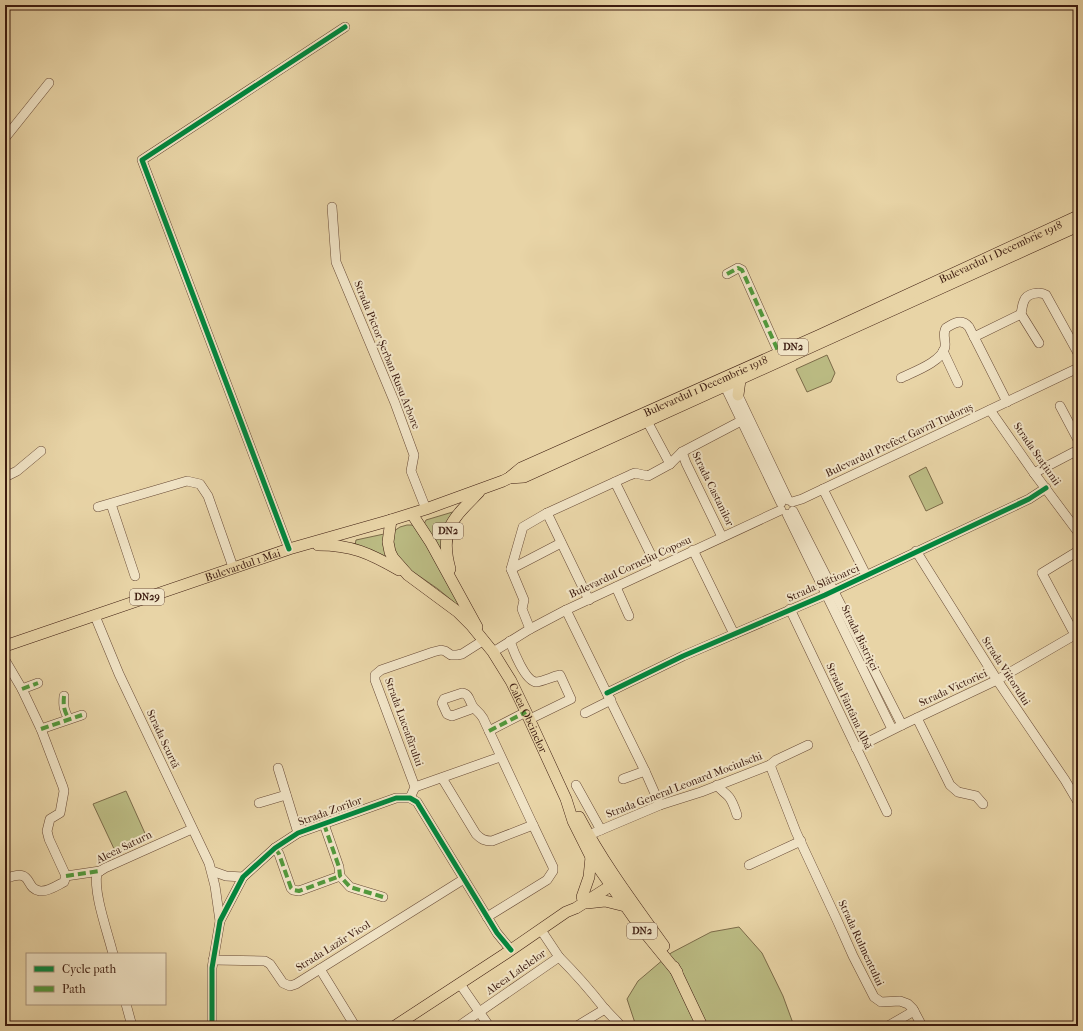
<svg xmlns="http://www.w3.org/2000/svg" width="1083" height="1031" font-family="'IM FELL French Canon',serif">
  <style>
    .green { fill: #bbbb83; stroke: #7c6b49 }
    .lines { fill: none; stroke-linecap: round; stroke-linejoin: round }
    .minor-casing { stroke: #674935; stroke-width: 10 }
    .major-casing { stroke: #3c1b0f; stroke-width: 12 }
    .minor { stroke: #f0e3c5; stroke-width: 9 }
    .major { stroke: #e8d4a6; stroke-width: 11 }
    .quiet { stroke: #52993c; stroke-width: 4; stroke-dasharray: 8 4; stroke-linecap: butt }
    .cycleway-casing { stroke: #f0e3c5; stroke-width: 8 }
    .cycleway { stroke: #00873e; stroke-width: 5 }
    .labels { text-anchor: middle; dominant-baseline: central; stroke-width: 4; stroke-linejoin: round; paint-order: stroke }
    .shield { fill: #f0e3c5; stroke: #725746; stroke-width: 1 }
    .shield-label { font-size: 10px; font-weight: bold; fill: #3c1b0f }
    .street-label { font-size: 11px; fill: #3c1b0f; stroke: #f0e3c5 }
  </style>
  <rect width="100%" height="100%" fill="#e8d4a6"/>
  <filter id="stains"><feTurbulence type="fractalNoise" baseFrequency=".005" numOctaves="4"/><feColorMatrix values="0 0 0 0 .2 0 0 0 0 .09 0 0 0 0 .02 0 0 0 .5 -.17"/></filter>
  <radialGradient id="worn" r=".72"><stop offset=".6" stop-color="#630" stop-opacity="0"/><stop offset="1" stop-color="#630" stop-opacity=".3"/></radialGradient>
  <g class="green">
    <path d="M827,355L835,373L831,382L807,392L796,369Z"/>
    <path d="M926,467L943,503L926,511L909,476Z"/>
    <path d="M456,511L447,565L424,524L426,520Z"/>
    <path d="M407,525H414L467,613L438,589L412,571L395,557L391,538L394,531L400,527Z"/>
    <path d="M384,534L388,559L355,545L356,540Z"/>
    <path d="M126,791L148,840L116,853L93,804Z"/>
    <path d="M739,927L762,953L783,996L794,1026H636L627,999L638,981L671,953L711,932Z"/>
  </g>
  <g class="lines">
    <g class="minor-casing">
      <g id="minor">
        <path d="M5,138L49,83"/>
        <path d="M332,207L336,262L395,403L414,455L411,471L426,509"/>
        <path d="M727,274L738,268L742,270L779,353"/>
        <path d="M974,337L1021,314"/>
        <path d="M1039,343L1021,314C1022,310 1022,305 1024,301C1027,293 1040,291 1046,295L1078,353"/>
        <path d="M943,351L958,383"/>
        <path d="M901,378C913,372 942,362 945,347C946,340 942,334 946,328C954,323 962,318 969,327L1007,402"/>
        <path d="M722,380L781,503"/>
        <path d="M735,389L788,500"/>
        <path d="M1060,406L1078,440"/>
        <path d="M990,410L1034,473L1078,532"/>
        <path d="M647,421L670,464"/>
        <path d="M682,452L686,463L722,537"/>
        <path d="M1034,473L1078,450"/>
        <path d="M5,477L17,471L41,451"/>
        <path d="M615,482L657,567"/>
        <path d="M823,489L866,575"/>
        <path d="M792,502L802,499L1078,368"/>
        <path d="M111,504L135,576"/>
        <path d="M98,507L187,481L200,484L208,496L233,567"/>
        <path d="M793,511L902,725"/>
        <path d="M547,513L589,600"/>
        <path d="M787,514L892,729"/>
        <path d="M289,549L142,160L345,27"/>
        <path d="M693,550L734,634"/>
        <path d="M916,551L997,680L1065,780L1078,802"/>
        <path d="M511,569L561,543"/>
        <path d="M616,587L629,616"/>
        <path d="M790,609L887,812"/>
        <path d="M566,610L645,771L660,805"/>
        <path d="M95,616L119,674L209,863L215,886L220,921"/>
        <path d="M530,629L522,609L524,600L511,569L523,527L547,513L630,475L635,473L648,476L670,464L682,452L741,421"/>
        <path d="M1075,635L1042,573L1078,551"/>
        <path d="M510,641C513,650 525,681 536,682C542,682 554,676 560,675L571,699L530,719"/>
        <path d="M493,652L530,629L566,610L781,510"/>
        <path d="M5,660L22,689L41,729L63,787L64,791L60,813L50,819L47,831L49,839L66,876L64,882C58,885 48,892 40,891C23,888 35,867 5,879"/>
        <path d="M22,689L38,683"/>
        <path d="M607,693L683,656L825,595L1029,499L1046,488"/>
        <path d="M64,696C63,706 64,711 69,719"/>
        <path d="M585,713L611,700"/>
        <path d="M917,718L950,785L958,792L976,796L983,804"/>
        <path d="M41,729L82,715"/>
        <path d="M489,731L526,712"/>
        <path d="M856,748L902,725L997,680L1078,633"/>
        <path d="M770,765L796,832L837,920L853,956L874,997L881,1002L900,1001L908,1004L913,1009L922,1026"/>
        <path d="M278,768L298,833"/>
        <path d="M442,778L476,834C481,839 484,841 492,841L533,825L483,718C480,713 477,711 474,708C469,702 470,694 462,693L444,699L442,703L447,714L452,716L474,708"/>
        <path d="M623,779L645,771"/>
        <path d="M576,785L601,830"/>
        <path d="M717,785C720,790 725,792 729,797C733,802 735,809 737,815"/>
        <path d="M415,787L500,757"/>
        <path d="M410,798L415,787L375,680V675L381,670L433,652L441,650L445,651L451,655H457L462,654L484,640"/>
        <path d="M259,803L286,795"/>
        <path d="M324,824L339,867L340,876L350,887L383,897"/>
        <path d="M589,835L660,805L701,792L770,765L776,760L808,745"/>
        <path d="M275,848L279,854L291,888L293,890L299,891L340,876"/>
        <path d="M749,865L801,841"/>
        <path d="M212,871L226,876L243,877"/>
        <path d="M66,876L100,871"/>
        <path d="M487,917L547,880L553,871V867L533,825"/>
        <path d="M113,954C108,933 93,893 97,873L105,868L192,829"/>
        <path d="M559,957C575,973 590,990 604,1008C609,1014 616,1020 621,1026"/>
        <path d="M213,960L265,961L270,964L283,983L290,986L296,984L464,879"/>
        <path d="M320,969L355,1026"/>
        <path d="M460,984L489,1026"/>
        <path d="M126,1004L132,1026"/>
        <path d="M212,1026V968L220,921L243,877L275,848L298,833L396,798H410L417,802L497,933L511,950"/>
        <path d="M459,1026L559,957L541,930"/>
        <path d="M577,1026L605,1009"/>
        <path d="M888,1026L914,1011"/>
      </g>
    </g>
    <g class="major-casing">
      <g id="major">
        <path d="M738,395L740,380"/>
        <path d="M509,478L524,477L1078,226"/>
        <path d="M412,514L431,543L477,627"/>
        <path id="s1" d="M391,520L388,542L390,552L393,558L408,575L458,612L471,625L493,652L511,681L526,712L566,799L573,821L591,857L641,928L677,972"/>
        <path d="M318,545C352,545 369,553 399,570"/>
        <path d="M450,569C439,529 453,519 479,492"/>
        <path id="s2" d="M5,646L289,549L391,520L426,509L503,481L509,478L521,468L820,335L1078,216"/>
        <path d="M579,817C603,863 634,904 664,946"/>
        <path d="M582,897L589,877L591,857"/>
        <path d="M587,903L605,901L625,906"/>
        <path d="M674,967L702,1026"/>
        <path d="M395,1026L505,954L566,912L576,908L615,883"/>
      </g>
    </g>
    <use href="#minor" class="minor"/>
    <use href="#major" class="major"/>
    <g class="quiet">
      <path d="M727,274L738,268L742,270L779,353"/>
      <path d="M22,689L38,683"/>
      <path d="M64,696C63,706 64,711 69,719"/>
      <path d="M41,729L82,715"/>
      <path d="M489,731L526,712"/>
      <path d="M324,824L339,867L340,876L350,887L383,897"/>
      <path d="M275,848L279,854L291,888L293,890L299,891L340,876"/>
      <path d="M66,876L100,871"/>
    </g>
    <g class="cycleway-casing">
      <g id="cycleway">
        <path d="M289,549L142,160L345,27"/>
        <path d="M607,693L683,656L825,595L1029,499L1046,488"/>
        <path d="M212,1026V968L220,921L243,877L275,848L298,833L396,798H410L417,802L497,933L511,950"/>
      </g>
    </g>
    <use href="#cycleway" class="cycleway"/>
  </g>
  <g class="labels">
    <g class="shield">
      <rect x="778" y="339" width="30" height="16" rx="3"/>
      <rect x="433" y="523" width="30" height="16" rx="3"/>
      <rect x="130" y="589" width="34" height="16" rx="3"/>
      <rect x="627" y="923" width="30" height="16" rx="3"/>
    </g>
    <g class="shield-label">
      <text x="793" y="347">DN2</text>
      <text x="448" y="531">DN2</text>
      <text x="147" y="597">DN29</text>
      <text x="642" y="931">DN2</text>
    </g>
    <g class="street-label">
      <text stroke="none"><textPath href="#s2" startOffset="1073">Bulevardul 1 Decembrie 1918</textPath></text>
      <text transform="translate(387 355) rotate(68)">Strada Pictor Șerban Rusu Arbore</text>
      <text stroke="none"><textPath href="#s2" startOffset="749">Bulevardul 1 Decembrie 1918</textPath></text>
      <text transform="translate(899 440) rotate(-25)">Bulevardul Prefect Gavril Tudoraș</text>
      <text transform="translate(1037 454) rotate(55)">Strada Stațiunii</text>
      <text transform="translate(713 489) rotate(64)">Strada Castanilor</text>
      <text stroke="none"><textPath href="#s2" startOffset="251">Bulevardul 1 Mai</textPath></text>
      <text transform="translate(630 567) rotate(-25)">Bulevardul Corneliu Coposu</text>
      <text transform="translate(823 583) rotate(-24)">Strada Slătioarei</text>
      <text transform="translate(860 638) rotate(64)">Strada Bistriței</text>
      <text transform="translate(1006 671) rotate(57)">Strada Viitorului</text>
      <text transform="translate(953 688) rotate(-25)">Strada Victoriei</text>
      <text transform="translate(849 706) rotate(65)">Strada Fântâna Albă</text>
      <text stroke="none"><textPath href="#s1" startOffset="252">Calea Obcinelor</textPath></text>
      <text transform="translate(404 722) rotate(70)">Strada Luceafărului</text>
      <text transform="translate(163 739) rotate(65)">Strada Scurtă</text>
      <text transform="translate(684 785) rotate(-21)">Strada General Leonard Mociulschi</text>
      <text transform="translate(330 811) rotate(-20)">Strada Zorilor</text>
      <text transform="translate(124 847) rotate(-26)">Aleea Saturn</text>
      <text transform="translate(861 943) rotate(65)">Strada Rulmentului</text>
      <text transform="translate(333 946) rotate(-32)">Strada Lazăr Vicol</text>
      <text transform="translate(516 972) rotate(-35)">Aleea Lalelelor</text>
    </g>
  </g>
  <rect width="1083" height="1031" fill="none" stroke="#e8d4a6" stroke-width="20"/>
  <rect x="6" y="6" width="1071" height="1019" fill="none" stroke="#3c1b0f" stroke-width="2"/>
  <rect x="10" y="10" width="1063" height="1011" fill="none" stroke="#3c1b0f"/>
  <rect x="26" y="953" width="140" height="52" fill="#f0e3c5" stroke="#a8937c"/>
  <rect x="34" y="966" width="20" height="6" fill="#00873e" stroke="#a8937c"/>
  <text x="62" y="973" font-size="12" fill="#3c1b0f">Cycle path</text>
  <rect x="34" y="986" width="20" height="6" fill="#52993c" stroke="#a8937c"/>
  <text x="62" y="993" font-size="12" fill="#3c1b0f">Path</text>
  <rect width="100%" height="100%" filter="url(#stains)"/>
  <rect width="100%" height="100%" fill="url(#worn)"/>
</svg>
